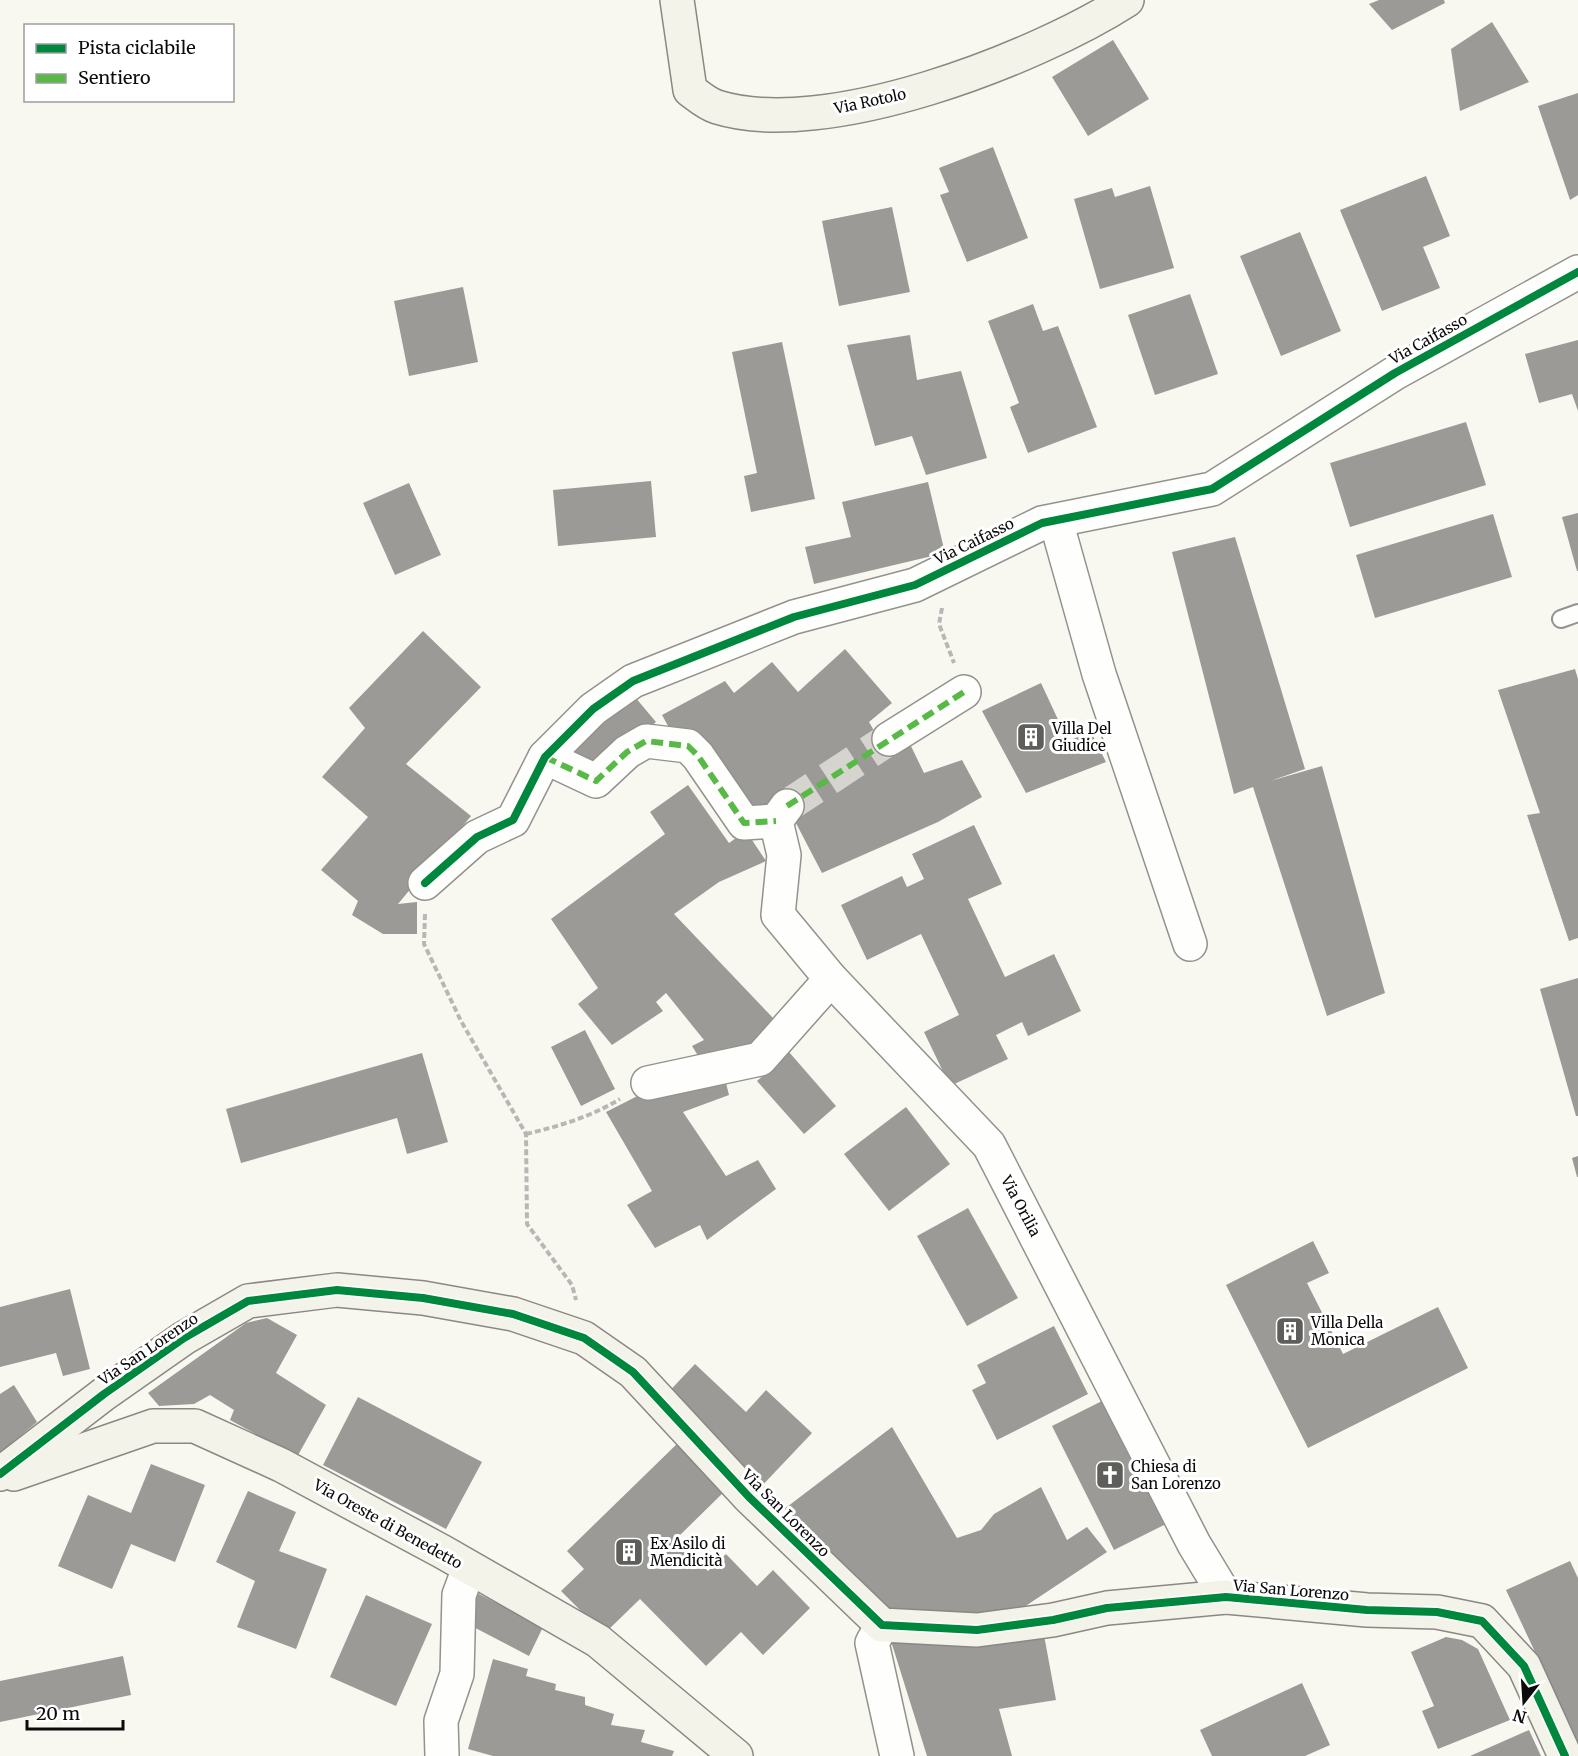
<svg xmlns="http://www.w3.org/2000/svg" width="1578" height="1756" font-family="Merriweather,serif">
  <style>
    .building { fill: #9c9a96 }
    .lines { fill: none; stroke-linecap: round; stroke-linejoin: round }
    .street-tunnel { stroke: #d5d4ce; stroke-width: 33; stroke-dasharray: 33 16; stroke-linecap: butt }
    .lane-casing { stroke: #92928e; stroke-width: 20 }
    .street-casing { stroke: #92928e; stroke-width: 36 }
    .secondary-casing { stroke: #898885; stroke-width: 36 }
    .path { stroke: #b7b7b5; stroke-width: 4; stroke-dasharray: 6 3; stroke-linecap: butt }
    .lane { stroke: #fefefd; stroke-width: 16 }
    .street { stroke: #fefefd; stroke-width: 33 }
    .secondary { stroke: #f3f3e9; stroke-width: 33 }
    .quiet { stroke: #58b947; stroke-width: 6; stroke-dasharray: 12 6; stroke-linecap: butt }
    .cycleway-casing { stroke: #fff; stroke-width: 11 }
    .cycleway { stroke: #00873e; stroke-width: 8 }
    .labels { text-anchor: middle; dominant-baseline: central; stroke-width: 6; stroke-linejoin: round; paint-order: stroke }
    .street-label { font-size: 15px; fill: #0b0b0b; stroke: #fff }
    .poi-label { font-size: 15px; fill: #0b0b0b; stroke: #fff; text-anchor: start }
  </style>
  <rect width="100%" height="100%" fill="#f9f8f0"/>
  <g class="building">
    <path d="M1379,0H1444L1445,3L1392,30L1369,4Z"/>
    <path d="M1492,22L1529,82L1460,111L1451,49Z"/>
    <path d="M1113,40L1149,99L1088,136L1052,77Z"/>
    <path d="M1578,93V195L1570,200L1538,106Z"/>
    <path d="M993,147L1028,238L967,262L940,195L949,192L939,168Z"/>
    <path d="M1426,176L1450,236L1423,247L1440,288L1382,311L1340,210Z"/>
    <path d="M1150,186L1174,268L1100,289L1074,199L1112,188L1115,197Z"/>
    <path d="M892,207L910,292L839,306L822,221Z"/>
    <path d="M1300,232L1341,331L1281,356L1240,256Z"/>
    <path d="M463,287L478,362L409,376L394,301Z"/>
    <path d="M1190,294L1218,374L1155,395L1128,315Z"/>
    <path d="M1033,304L1043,331L1058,326L1097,427L1028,453L1010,407L1019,403L988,321Z"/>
    <path d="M910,335L917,380L961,371L987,458L926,475L912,436L875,446L847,345Z"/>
    <path d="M1578,340V411L1572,394L1539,403L1525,354Z"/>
    <path d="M782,342L815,499L751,512L744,476L757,473L732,352Z"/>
    <path d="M1466,422L1486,485L1350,527L1330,463Z"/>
    <path d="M651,481L656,537L558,546L553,490Z"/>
    <path d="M928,482L945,553L814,584L805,547L851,537L842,502Z"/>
    <path d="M409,483L441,555L395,575L363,503Z"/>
    <path d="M1578,513V571H1577L1562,517Z"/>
    <path d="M1493,514L1512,577L1375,618L1356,555Z"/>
    <path d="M1235,537L1305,769L1270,781L1322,766L1385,993L1327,1016L1253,787L1234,794L1172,552Z"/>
    <path d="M423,631L481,687L406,764L471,816L398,904L417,902V934H383L352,915L358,901L321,870L368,817L322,777L365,728L349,708Z"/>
    <path d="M845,649L892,703L869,722L887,753L910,744L924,773L962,760L982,797L938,822L822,873L787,806L745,819L677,742L662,715L725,681L734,693L772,662L798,692Z"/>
    <path d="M1575,669L1578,679V938L1569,941L1527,815L1540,813L1498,690Z"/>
    <path d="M1041,683L1068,741L1091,732L1106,762L1026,793L982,711Z"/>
    <path d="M635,697L656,722L592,775L571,750Z"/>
    <path d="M688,785L729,843L746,831L766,861L719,882L674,914L774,1019L752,1048L705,1067L692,1046L704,1040L666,993L656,1002L663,1011L612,1045L578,1004L598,988L551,919L665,834L650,812Z"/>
    <path d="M974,825L1002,884L968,899L1005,977L1054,954L1081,1011L1028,1036L1022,1022L996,1035L1008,1059L950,1086L924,1032L959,1015L921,934L867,960L841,905L902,876L907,887L924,879L912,854Z"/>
    <path d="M1578,978V1116H1576L1540,989Z"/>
    <path d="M585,1030L615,1089L581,1106L551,1047Z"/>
    <path d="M789,1052L836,1106L804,1134L757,1081Z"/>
    <path d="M422,1053L448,1142L407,1154L397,1118L241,1163L226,1109Z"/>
    <path d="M724,1075L729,1095L683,1112L726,1176L758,1160L776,1189L707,1240L700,1225L655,1248L627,1205L652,1191L606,1112L655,1087Z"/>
    <path d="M906,1107L950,1164L889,1211L844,1154Z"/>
    <path d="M1578,1156V1177H1577L1572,1158Z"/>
    <path d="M968,1208L1018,1298L967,1326L917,1236Z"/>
    <path d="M1313,1241L1329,1273L1307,1283L1343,1354L1438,1307L1468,1368L1308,1448L1226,1285Z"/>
    <path d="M70,1289L90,1369L63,1376L56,1353L0,1367V1307Z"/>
    <path d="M267,1318L297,1335L276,1373L326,1405L297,1457L230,1420L234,1410L210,1395L194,1404L159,1406L148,1393L246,1323Z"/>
    <path d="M1054,1326L1088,1394L997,1440L972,1390L986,1383L977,1365Z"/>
    <path d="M695,1364L746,1412L766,1390L812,1433L757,1491L660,1401Z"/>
    <path d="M14,1385L37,1422L0,1453V1394Z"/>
    <path d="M358,1397L482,1462L446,1529L323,1465Z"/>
    <path d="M1106,1399L1168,1523L1114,1550L1052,1426Z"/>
    <path d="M892,1427L957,1538L981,1530L994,1514L1041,1487L1067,1540L1087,1527L1107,1552L1018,1611L952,1618L890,1614L779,1513Z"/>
    <path d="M682,1439L729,1487L676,1539L708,1571L726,1554L757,1586L773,1570L810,1608L763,1655L741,1632L706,1666L640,1599L604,1634L561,1591L584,1569L567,1551Z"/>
    <path d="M151,1464L205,1485L175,1562L131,1544L112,1589L58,1566L88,1495L131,1513Z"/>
    <path d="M248,1491L296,1512L279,1551L327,1569L296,1649L237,1627L255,1581L216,1562Z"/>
    <path d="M1570,1561L1578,1578V1744L1506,1590Z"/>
    <path d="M477,1593L543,1627L529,1656L462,1621Z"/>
    <path d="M366,1595L432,1624L396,1706L330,1677Z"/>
    <path d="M1044,1635L1056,1700L999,1709L1012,1756H927L890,1638Z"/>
    <path d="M1446,1637L1462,1640L1478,1649L1510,1720L1438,1749L1422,1711L1434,1706L1411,1652Z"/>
    <path d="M123,1656L131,1695L0,1722V1681Z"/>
    <path d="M493,1659L528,1669L526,1676L556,1684L555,1690L585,1697V1705L614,1714L611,1725L645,1730L641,1742L674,1751L672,1756H493L468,1749Z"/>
    <path d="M1302,1683L1330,1745L1305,1756H1212L1200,1730Z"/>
    <path d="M1529,1730L1541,1756H1470Z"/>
  </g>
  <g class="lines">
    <path class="street-tunnel" d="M787,806L889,739"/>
    <g class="lane-casing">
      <path id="lane" d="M1561,619L1578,613"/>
    </g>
    <g class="street-casing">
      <g id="street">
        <path d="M1056,521L1099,674L1190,944"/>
        <path d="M889,739L964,692"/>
        <path d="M545,757L596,781L627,752L646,741L688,746L698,756L744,823L776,821"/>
        <path d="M787,806L776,821L784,855L778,915L831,979L989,1145L1194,1544L1226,1597"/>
        <path d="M425,883L477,837L513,820L545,757L593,709L633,681L794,617L915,585L1042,523L1212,489L1395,373L1578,272"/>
        <path d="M648,1083L760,1059L831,979"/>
        <path d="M882,1625L872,1643L897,1756"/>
        <path d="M442,1756L441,1721L457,1674L459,1595L469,1568"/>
      </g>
    </g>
    <g class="secondary-casing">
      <g id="secondary">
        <path d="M677,0L690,90C698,96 707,104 717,107C825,141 1035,59 1127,0"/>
        <path d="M0,1474L104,1394L184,1338L248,1301L337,1290L423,1298L513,1314L584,1338L633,1372L749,1497L882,1625L977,1630L1053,1620L1107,1608L1226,1597L1367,1610L1437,1612L1482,1621L1524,1666L1565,1756"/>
        <path d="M14,1474L153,1426H195L281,1465L443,1552L598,1641L736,1756"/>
      </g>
    </g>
    <g class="path">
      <path d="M942,608L939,624L954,663"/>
      <path d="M425,914L424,944L461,1021L526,1134L527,1224L572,1285L576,1300"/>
      <path d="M526,1134C560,1126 590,1117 620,1099"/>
    </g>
    <use href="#lane" class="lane"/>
    <use href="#street" class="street"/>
    <use href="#secondary" class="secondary"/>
    <g class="quiet">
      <path d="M545,757L596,781L627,752L646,741L688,746L698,756L744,823L776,821"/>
      <path d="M787,806L964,692"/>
    </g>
    <g class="cycleway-casing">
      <g id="cycleway">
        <path d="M425,883L477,837L513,820L545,757L593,709L633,681L794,617L915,585L1042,523L1212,489L1395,373L1578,272"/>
        <path d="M0,1474L104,1394L184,1338L248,1301L337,1290L423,1298L513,1314L584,1338L633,1372L749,1497L882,1625L977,1630L1053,1620L1107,1608L1226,1597L1367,1610L1437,1612L1482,1621L1524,1666L1565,1756"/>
      </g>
    </g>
    <use href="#cycleway" class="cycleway"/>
  </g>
  <defs>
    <g id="building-square" transform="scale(1.5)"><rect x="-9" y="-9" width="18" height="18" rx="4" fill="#5e5e5b" stroke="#fff"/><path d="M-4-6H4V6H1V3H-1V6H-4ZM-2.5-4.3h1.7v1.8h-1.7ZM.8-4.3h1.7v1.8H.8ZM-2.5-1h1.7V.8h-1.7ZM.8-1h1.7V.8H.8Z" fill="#fff"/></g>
    <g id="church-square" transform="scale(1.5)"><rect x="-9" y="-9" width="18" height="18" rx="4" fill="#5e5e5b" stroke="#fff"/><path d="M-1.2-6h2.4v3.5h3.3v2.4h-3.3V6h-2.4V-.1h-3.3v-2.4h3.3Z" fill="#fff"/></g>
  </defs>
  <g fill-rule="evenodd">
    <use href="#building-square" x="1031" y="737"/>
    <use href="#building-square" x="1290" y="1331"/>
    <use href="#church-square" x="1110" y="1475"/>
    <use href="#building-square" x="629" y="1552"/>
  </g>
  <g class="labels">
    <g class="street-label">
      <text transform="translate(870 101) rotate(-12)">Via Rotolo</text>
      <text transform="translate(1428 339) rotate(-29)">Via Caifasso</text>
      <text transform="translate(974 541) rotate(-26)">Via Caifasso</text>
      <text transform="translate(1021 1206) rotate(62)">Via Orilia</text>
      <text transform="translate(148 1349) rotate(-34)">Via San Lorenzo</text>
      <text transform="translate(786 1513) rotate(45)">Via San Lorenzo</text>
      <text transform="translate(388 1524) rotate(29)">Via Oreste di Benedetto</text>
      <text transform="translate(1291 1590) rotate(5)">Via San Lorenzo</text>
    </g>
    <g class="poi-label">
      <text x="1052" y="728">Villa Del<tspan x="1052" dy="17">Giudice</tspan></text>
      <text x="1311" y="1322">Villa Della<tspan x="1311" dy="17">Monica</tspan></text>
      <text x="1131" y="1466">Chiesa di<tspan x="1131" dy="17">San Lorenzo</tspan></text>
      <text x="650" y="1543">Ex Asilo di<tspan x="650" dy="17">Mendicità</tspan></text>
    </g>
  </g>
  <rect x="24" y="24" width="210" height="78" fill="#ffffff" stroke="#9d9d9d" stroke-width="1.5"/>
  <rect x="36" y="44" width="30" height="9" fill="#00873e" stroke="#9d9d9d" stroke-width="1.5"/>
  <text x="78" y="54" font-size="18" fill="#0b0b0b">Pista ciclabile</text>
  <rect x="36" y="74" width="30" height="9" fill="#58b947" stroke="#9d9d9d" stroke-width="1.5"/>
  <text x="78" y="84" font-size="18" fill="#0b0b0b">Sentiero</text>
  <g transform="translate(1524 1702) rotate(197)" stroke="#ffffff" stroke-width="4.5" paint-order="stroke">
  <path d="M0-4.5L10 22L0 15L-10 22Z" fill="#0b0b0b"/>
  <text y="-9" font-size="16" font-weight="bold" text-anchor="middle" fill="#0b0b0b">N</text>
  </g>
  <path d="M27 1720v9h96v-9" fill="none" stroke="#0b0b0b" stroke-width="3"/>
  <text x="36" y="1720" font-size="18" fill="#0b0b0b" stroke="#ffffff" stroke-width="4.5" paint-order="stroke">20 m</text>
</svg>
